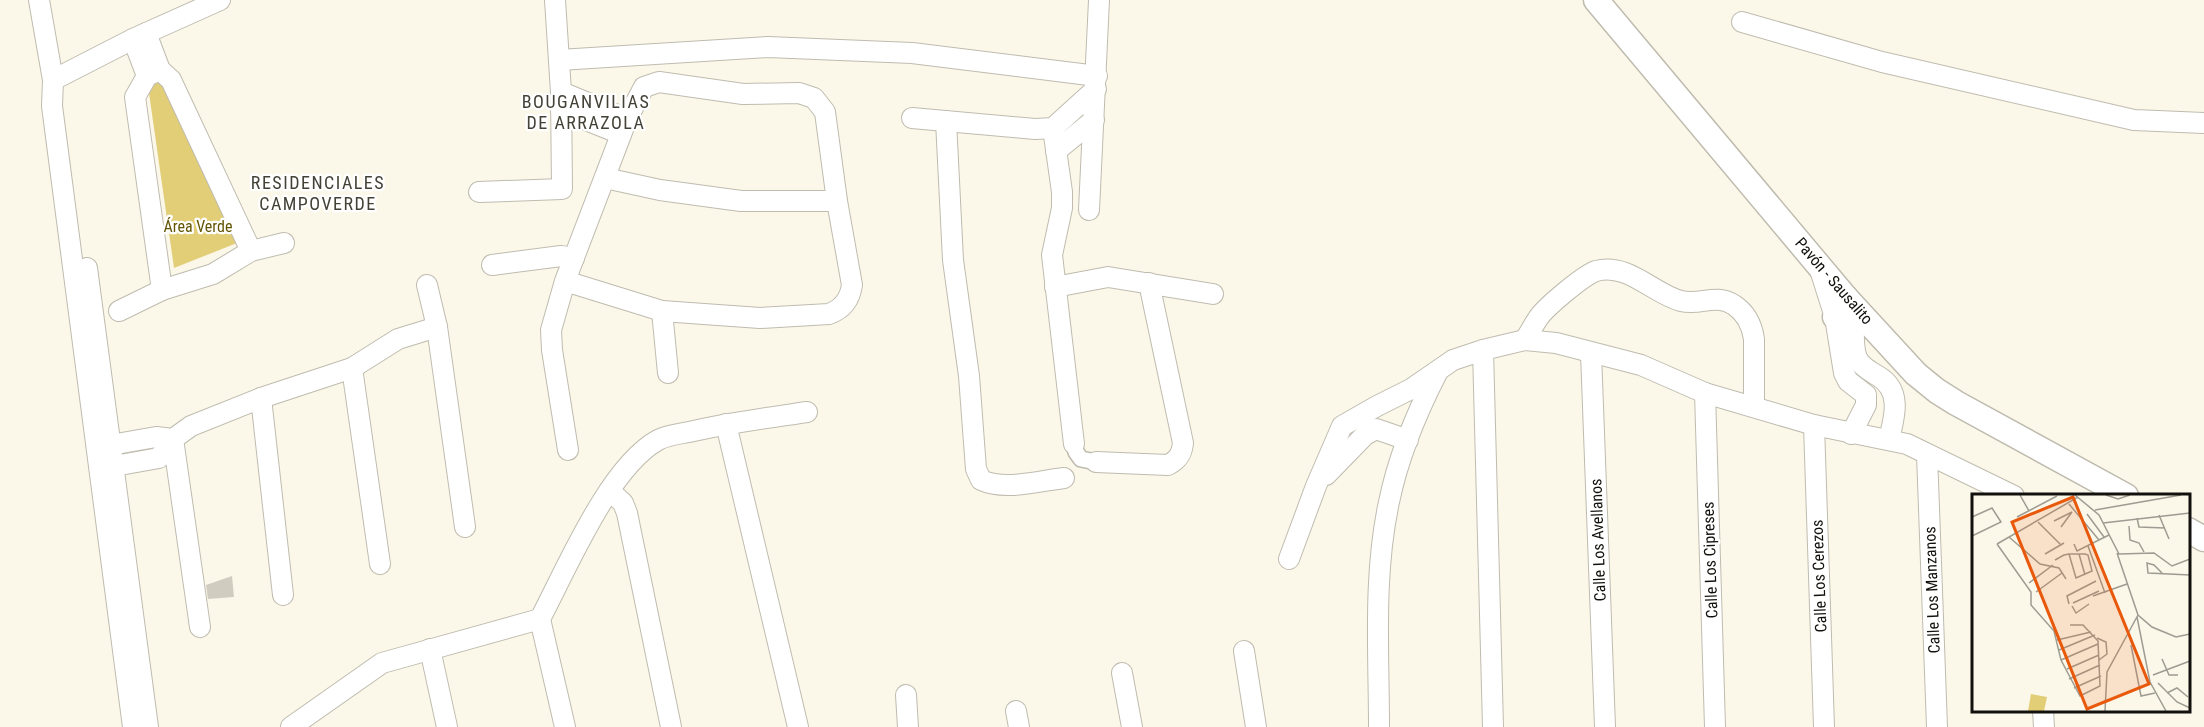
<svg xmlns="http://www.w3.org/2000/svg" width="2204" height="727" font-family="'Roboto Condensed',sans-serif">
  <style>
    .green { fill: #e2ce77 }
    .building { fill: #d0cdc0 }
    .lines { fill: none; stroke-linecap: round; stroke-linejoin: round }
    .pedestrian-casing { stroke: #bfbcaf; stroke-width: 18 }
    .minor-casing { stroke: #bfbcaf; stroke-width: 22 }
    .tertiary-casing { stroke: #bfbcaf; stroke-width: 27 }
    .pedestrian { stroke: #fff; stroke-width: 15 }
    .minor { stroke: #fff; stroke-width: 20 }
    .tertiary { stroke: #fff; stroke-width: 24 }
    .labels { text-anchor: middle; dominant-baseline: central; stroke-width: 4.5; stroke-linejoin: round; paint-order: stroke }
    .park-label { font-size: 16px; fill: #635503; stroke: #fff }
    .street-label { font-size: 16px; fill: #12110d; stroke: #fff }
    .neighbourhood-label { font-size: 18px; letter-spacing: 1.5px; fill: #444237; stroke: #fff }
    .inset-road { fill: none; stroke: #9e9c92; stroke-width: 1.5 }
    .view { fill: #e8590c; fill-opacity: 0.15; stroke: #e8590c; stroke-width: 3 }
    .inset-edge { fill: none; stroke: #12110d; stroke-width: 3 }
  </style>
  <rect width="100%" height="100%" fill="#fbf8ea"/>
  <path class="green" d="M162,80L237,243L174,268L149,93L155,82Z"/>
  <path class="building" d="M232,576L234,597L208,599L206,585Z"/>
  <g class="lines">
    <g class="pedestrian-casing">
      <path id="pedestrian" d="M1074,444L1076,452L1081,459L1096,462"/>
    </g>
    <g class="minor-casing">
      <g id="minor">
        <path d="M39,0L53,80L52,106L133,727"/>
        <path d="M1742,22L1882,62L2134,120L2204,123"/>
        <path d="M146,33L160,70"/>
        <path d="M133,39L147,76"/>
        <path d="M559,60L768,47L912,53L1097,76"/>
        <path d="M53,80L133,39L220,0"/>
        <path d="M561,92L627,119"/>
        <path d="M561,110L621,134"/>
        <path d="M912,118L1035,129L1053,128L1096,89"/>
        <path d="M946,121L953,260L969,376L976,469L981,480C1005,491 1039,481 1064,478"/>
        <path d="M1053,128L1062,192V208L1052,255L1074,444"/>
        <path d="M1056,151L1094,120"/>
        <path d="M605,178L660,190L741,201H837"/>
        <path d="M479,192L562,189L561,92L555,0"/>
        <path d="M1089,210L1099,0"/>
        <path d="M492,265L561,256L574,258"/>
        <path d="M87,268L148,727"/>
        <path d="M1820,270L1835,317L1844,373L1848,381L1866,395V405L1851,434"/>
        <path d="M565,281L662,311L760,318L829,314C843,309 850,299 852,285L837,201L825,112L814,98L799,93L743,94L659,82L644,87L627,119L565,281L551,330L552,350L568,450"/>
        <path d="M427,285L437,327L465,527"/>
        <path d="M1055,287L1108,277L1213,294"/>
        <path d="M162,290L135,97L147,76L160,70L171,80L251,251"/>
        <path d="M1855,307C1854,320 1852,346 1857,358C1860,365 1871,372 1878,376C1902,390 1895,416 1889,439"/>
        <path d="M119,311L162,290L213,274L251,251L284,243"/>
        <path d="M662,311L668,373"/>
        <path d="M1525,340C1530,332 1534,324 1539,317C1547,306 1584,275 1596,271C1628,262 1653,294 1681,301C1701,306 1715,293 1734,305C1746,313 1752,325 1754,339V407"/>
        <path d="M1483,350L1493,727"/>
        <path d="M1591,353L1605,727"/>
        <path d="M352,368L380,564"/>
        <path d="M1705,393L1715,727"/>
        <path d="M261,398L283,595"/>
        <path d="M726,424L798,727"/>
        <path d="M1814,425L1824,727"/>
        <path d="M173,439L200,627"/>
        <path d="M99,447L156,437L173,439"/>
        <path d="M1927,454L1937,727"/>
        <path d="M1096,462L1168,465C1178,460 1182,454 1183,443L1149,283"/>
        <path d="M103,468L159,458L173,439L191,426L261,398L352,368L398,339L437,327"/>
        <path d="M1326,475L1365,435L1376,429L1408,440"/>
        <path d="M610,491L623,503L627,513L671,727"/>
        <path d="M1289,559L1316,486L1342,426L1377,406L1411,389L1453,360L1483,350L1525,340L1556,343L1641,365L1705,393L1814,425L1907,444L2014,496"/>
        <path d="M540,619L565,727"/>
        <path d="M430,649L447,727"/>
        <path d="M1244,651L1256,727"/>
        <path d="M1122,673L1132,727"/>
        <path d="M906,695L908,727"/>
        <path d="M2043,710L2044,727"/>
        <path d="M1016,711L1019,727"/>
        <path d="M291,727L382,663L540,619C567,568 609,467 658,440C667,435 679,434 689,432C728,423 767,418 807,412"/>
        <path d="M1379,727C1379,653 1373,576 1389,502C1398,458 1416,414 1437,373"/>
      </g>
    </g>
    <g class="tertiary-casing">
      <g id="tertiary">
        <path d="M1596,0L1846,298L1916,374L1937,391L1956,403L2126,496"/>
        <path d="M1835,317L1846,298"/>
        <path d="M2188,530L2204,539"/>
      </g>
    </g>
    <use href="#pedestrian" class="pedestrian"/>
    <use href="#minor" class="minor"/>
    <use href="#tertiary" class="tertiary"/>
  </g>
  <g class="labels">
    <g class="park-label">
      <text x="198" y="226">Área Verde</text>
    </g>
    <g class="street-label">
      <text transform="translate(1834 281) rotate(49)">Pavón - Sausalito</text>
      <text transform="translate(1598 540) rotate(-92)">Calle Los Avellanos</text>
      <text transform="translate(1710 560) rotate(-92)">Calle Los Cipreses</text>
      <text transform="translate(1819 576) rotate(-92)">Calle Los Cerezos</text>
      <text transform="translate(1932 590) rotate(-92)">Calle Los Manzanos</text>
    </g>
    <g class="neighbourhood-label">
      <text x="586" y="101">BOUGANVILIAS<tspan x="586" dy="21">DE ARRAZOLA</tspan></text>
      <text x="318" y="182">RESIDENCIALES<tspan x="318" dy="21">CAMPOVERDE</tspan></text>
    </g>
  </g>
  <g transform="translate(1972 494)">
    <rect width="218" height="218" fill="#fbf8ea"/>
    <path d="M59,200L75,203L72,217H56Z" fill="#e2ce77"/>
    <path class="inset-road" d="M48,1L57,17M103,1L127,21L147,60L182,59L200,72L218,65M134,1L146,5L158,1M97,10L127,46M123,16L209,1M115,20L132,43M187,21L197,45M0,23L20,14L29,28L0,42M45,23L85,2M165,24L167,33L193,34M82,27L100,18L89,33M66,28L89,51M131,29L218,19M157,32L158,46L167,49L172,58M37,43L68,70L87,74L94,85M25,50L59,98V111L82,137L89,166L108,202L128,192L126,147L111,131H98M25,50L106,3M102,50L105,57L137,41M116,52L133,99M145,59L166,121L180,133L204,143L218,140M73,60L92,49M107,60L113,81M83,66L92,61L97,60H113L116,61L120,77L104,84L97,60M190,79L182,71L175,69L176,79L218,81M57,89L81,71M64,98L90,79M121,102L155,90M101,109L127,97M97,110L95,102L124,87M100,112L104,119L117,110M165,123L178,188L194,217M125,144L134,148L135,160L127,166M85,146L119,138M159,151L169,202L183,199M87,156L123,141M190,165L197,181H206M89,166L126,150M95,175L127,161M181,181L218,167M97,185L128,171M186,189L205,208L218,214M102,194L129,182M195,199L205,194L216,203M133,217L135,178L166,121"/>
    <path class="view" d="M101,3L177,190L115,215L40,28Z"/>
    <rect width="218" height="218" class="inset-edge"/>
  </g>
</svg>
